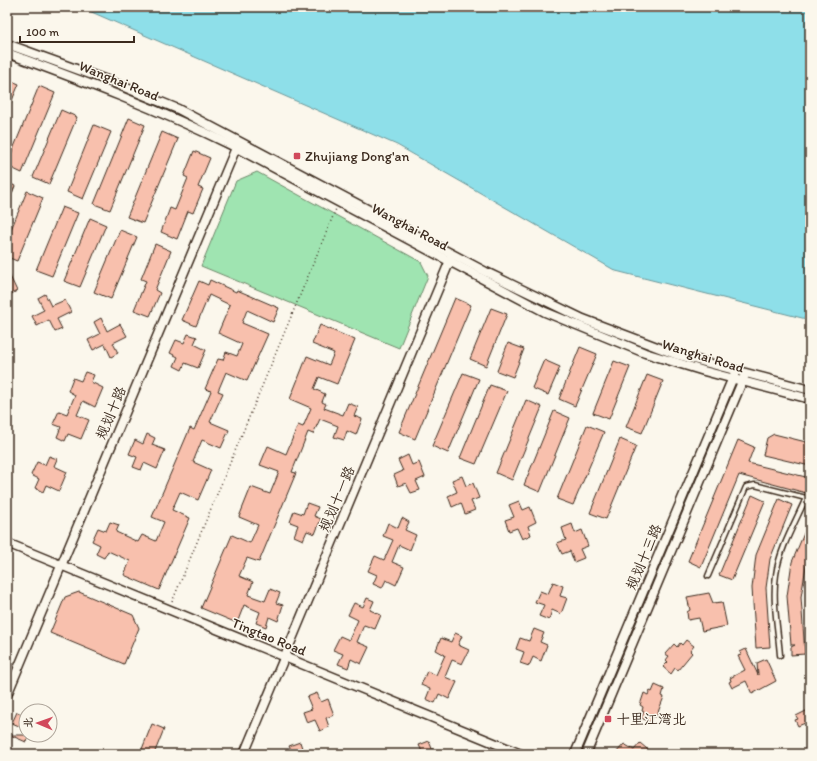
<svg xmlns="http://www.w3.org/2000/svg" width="817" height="761" font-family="Itim,'LXGW WenKai TC',sans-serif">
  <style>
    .green { fill: #9fe4b1; stroke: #6d8768 }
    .water { fill: #8edfe9; stroke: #6d9798 }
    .building { fill: #f8c0ad; stroke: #3b2a1e }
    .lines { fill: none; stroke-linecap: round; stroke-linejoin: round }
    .lane-casing { stroke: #3b2a1e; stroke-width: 7 }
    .street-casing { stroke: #3b2a1e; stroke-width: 11 }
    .path { stroke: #3b2a1e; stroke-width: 1.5; stroke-dasharray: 1 3; stroke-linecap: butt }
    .lane { stroke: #fbf7ec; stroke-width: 4 }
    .street { stroke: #fbf7ec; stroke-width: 8 }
    .poi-dot { fill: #d1495b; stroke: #fbf7ec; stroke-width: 1.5 }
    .labels { text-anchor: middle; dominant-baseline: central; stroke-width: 3; stroke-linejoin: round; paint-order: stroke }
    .street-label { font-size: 14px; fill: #3b2a1e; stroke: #fbf7ec }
    .poi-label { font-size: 14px; fill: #3b2a1e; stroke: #fbf7ec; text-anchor: start }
  </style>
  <rect width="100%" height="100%" fill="#fbf7ec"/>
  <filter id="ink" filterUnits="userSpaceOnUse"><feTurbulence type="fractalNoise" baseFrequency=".025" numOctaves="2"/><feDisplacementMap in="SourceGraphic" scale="8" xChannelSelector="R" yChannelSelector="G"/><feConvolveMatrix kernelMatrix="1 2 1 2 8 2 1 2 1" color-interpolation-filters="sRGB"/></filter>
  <g filter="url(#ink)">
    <path class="green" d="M257,172L421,262L428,276L399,348L201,266L236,181Z"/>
    <path class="water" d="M80,7H810V320L616,271L397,145Z"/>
    <g class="building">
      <path d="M7,79L19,84L7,112Z"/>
      <path d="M39,86L55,93L22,173L7,166V164Z"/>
      <path d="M61,110L77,117L49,184L33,177Z"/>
      <path d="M129,118L145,125L110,210L94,204Z"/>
      <path d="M94,125L111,132L83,199L67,192Z"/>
      <path d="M162,132L178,139L143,223L127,217Z"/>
      <path d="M194,151L210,158L198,187L203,189L193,213L188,211L177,239L161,232L170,208L175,210L188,178L184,176Z"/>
      <path d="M7,182L15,186L7,206Z"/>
      <path d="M27,191L43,198L17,261L7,257V239Z"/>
      <path d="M62,207L78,213L52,276L36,270Z"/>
      <path d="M90,218L106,225L80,287L64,281Z"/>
      <path d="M120,230L137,237L111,299L94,292Z"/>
      <path d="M155,244L171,251L155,290L160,293L150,316L134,310L146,281L141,279Z"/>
      <path d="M7,270L17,291L7,296Z"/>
      <path d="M210,280L236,292L237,290L279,308L273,322L247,310L242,323L268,334L247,381L226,372L218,391L223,393L210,422L229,430L221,448L202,440L193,462L211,470L198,500L180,492L172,510L190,518L159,590L124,575L130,561L108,551L104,558L96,554L100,545L92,541L98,528L106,531L110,522L119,525L116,532L138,542L142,535L156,541L164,522L152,517L190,428L194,430L211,391L205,389L218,359L223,360L226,352L237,356L242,344L218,333L230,305L209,295L196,326L182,320L199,281L208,285Z"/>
      <path d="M45,294L51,306L65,300L71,312L57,319L62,329L55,332L49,320L37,326L32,316L44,310L38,298Z"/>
      <path d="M455,298L471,305L415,439L399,432Z"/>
      <path d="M491,308L507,314L486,366L470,359Z"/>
      <path d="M101,318L107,331L120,324L127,336L113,343L118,353L111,357L105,344L93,350L88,340L100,334L94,322Z"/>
      <path d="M320,325L355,340L337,384L319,377L314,389L325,394L322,402L326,404L324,408L343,415L348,403L358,407L354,416L362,419L356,435L347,431L344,440L334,437L338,426L320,419L313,434L308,432L292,472L296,473L259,562L247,558L239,576L253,582L248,595L265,601L270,589L280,593L276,603L283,605L278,621L269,617L266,627L256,623L260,612L244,605L237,623L201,608L232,535L250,543L258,525L239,517L251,487L270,494L279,472L260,465L268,446L286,454L298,425L303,427L311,408L290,399L302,369L307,356L329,365L334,353L312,344Z"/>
      <path d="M188,334L197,337L194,344L206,350L198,368L185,363L182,370L174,366L178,357L170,353L176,340L184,343Z"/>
      <path d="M508,343L524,349L513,377L497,371Z"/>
      <path d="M580,347L597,354L575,406L559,399Z"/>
      <path d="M544,360L560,367L548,395L532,388Z"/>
      <path d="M614,361L630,367L609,419L593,413Z"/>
      <path d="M85,372L94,375L91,382L103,388L95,407L83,401L77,415L89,420L81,439L68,434L65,441L57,437L61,427L53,424L59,411L67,414L75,395L68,391L73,378L81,381Z"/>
      <path d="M463,373L479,379L448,453L432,446Z"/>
      <path d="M647,375L663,381L642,433L626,427Z"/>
      <path d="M490,385L507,391L476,464L460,458Z"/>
      <path d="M526,400L542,407L512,480L496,473Z"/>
      <path d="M554,411L570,418L540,492L524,485Z"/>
      <path d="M587,425L604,432L573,505L557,499Z"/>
      <path d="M147,434L155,438L152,445L165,450L157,469L144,463L141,470L133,467L137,457L129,454L135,440L143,444Z"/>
      <path d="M774,434L810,443V466L763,455L767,438Z"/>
      <path d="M620,439L636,446L606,519L590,513Z"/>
      <path d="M738,440L754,447L748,463L810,478V494L739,475L701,567L688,561Z"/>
      <path d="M408,455L412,465L419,462L425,477L416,481L420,490L411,493L406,483L398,486L394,475L403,471L398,460Z"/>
      <path d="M49,456L57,459L54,466L67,472L59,491L46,485L43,492L35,488L39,479L31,475L37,462L45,465Z"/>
      <path d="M462,476L466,486L473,483L479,498L471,501L475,510L465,514L461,503L452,507L448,496L457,492L452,480Z"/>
      <path d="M752,495L765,501L732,580L719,575Z"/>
      <path d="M779,499L792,505L770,559L766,588L770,647L756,648L752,588L756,555Z"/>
      <path d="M519,501L523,510L530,507L536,522L528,526L531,535L522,539L517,528L509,531L505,520L514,517L509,505Z"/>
      <path d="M307,503L318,507L314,516L321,519L315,534L307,531L303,540L294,536L298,525L290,522L294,511L303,514Z"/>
      <path d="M402,518L409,522L405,530L416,535L410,550L399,545L392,562L404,567L396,585L386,580L382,588L373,584L377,575L368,571L375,556L384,560L393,540L383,536L388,523L398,528Z"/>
      <path d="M810,519V555L806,566L801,597L805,654L791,655V647L795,645H791L787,596L792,562Z"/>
      <path d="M572,524L575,533L582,530L588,546L580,549L584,558L574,562L570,551L562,554L557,543L566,540L562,528Z"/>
      <path d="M553,582L563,586L560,596L567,598L561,614L552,610L549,620L539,616L544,605L535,602L540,591L548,594Z"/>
      <path d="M79,592L133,615L139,628L124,664L50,633L65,597Z"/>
      <path d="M709,593L713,603L722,602L727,626L702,631L699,618L688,620L687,612L690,610L687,597Z"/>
      <path d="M367,598L374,601L370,610L381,615L375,629L364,625L357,642L369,647L361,664L351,659L348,668L338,664L343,654L333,650L340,636L349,640L358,620L348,615L354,603L363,607Z"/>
      <path d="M534,629L544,633L540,642L547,645L541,661L533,657L529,666L520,663L524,652L516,649L520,638L529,641Z"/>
      <path d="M455,633L462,636L458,645L469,650L462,664L452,660L445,677L457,682L449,699L439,694L435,703L426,699L430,689L421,685L427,671L436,675L445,655L436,650L441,638L451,642Z"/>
      <path d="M686,640L694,646L690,651L692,653L678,670L675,668L671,674L663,667L668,662L666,660L669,656L665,654L674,644L677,647L680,643L682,645Z"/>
      <path d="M746,649L758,675L757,663L766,659L776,681L752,694L746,681L732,688L729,682L731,681L730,678L745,670L738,656L741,655L740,652Z"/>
      <path d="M655,685L664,689L662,696L664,697L656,717L653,716L651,722L641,718L644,712L642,711L643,707L640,705L644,693L648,695L650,691L652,692Z"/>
      <path d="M317,693L321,702L328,699L334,715L326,718L329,727L320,731L315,720L307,723L303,712L312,709L307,697Z"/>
      <path d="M810,709V721L798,726L795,720L798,719L796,716Z"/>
      <path d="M17,712L26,716V729L12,723Z"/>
      <path d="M152,724L164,729L154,754H140Z"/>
      <path d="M10,735H29L26,742Z"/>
      <path d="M429,741L434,754H423L419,745Z"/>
      <path d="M300,742L304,754H293L289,746Z"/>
      <path d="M640,743L653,754H615L624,744L634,750Z"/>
    </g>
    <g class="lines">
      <g class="lane-casing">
        <g id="lane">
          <path d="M708,576L746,487L755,485L810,499"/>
          <path d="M780,655C778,629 772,600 776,575C779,550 796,521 806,498"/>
        </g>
      </g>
      <g class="street-casing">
        <g id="street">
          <path d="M7,44L112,82L178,109L486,272L583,319L678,355L810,390"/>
          <path d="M7,53C83,81 158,109 231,145L545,312L645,353L704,371L810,399"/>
          <path d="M7,543L521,754"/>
          <path d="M7,695L238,143"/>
          <path d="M244,754L451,258"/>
          <path d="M575,754L734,375"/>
          <path d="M586,754L744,377"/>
        </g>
      </g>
      <path class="path" d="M172,602L336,209"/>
      <use href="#lane" class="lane"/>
      <use href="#street" class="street"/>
    </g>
  </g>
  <g class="poi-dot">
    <rect x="293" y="152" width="8" height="8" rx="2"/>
    <rect x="604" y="715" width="8" height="8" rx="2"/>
  </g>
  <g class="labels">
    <g class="street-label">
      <text transform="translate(119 81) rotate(22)">Wanghai Road</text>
      <text transform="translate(410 227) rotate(28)">Wanghai Road</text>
      <text transform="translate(703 356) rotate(17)">Wanghai Road</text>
      <text transform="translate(111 413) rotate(-67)">规划十路</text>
      <text transform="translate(337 499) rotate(-67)">规划十一路</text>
      <text transform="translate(644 557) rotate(-67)">规划十三路</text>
      <text transform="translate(269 637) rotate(22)">Tingtao Road</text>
    </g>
    <g class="poi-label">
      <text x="305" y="156">Zhujiang Dong'an</text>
      <text x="616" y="719">十里江湾北</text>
    </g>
  </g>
  <rect width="817" height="761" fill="none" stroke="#fbf7ec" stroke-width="24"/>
  <rect x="12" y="12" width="793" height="737" fill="none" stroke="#3b2a1e" stroke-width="1.5" filter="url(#ink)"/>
  <g transform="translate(38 723) rotate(272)"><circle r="19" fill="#fbf7ec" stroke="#aea59a"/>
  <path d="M0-3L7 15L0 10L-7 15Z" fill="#d1495b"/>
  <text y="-6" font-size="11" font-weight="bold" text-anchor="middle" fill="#3b2a1e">北</text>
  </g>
  <path d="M20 36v6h114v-6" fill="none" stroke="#3b2a1e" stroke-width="2"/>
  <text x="26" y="36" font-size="12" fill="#3b2a1e" stroke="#fbf7ec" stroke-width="3" paint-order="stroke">100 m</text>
</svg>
